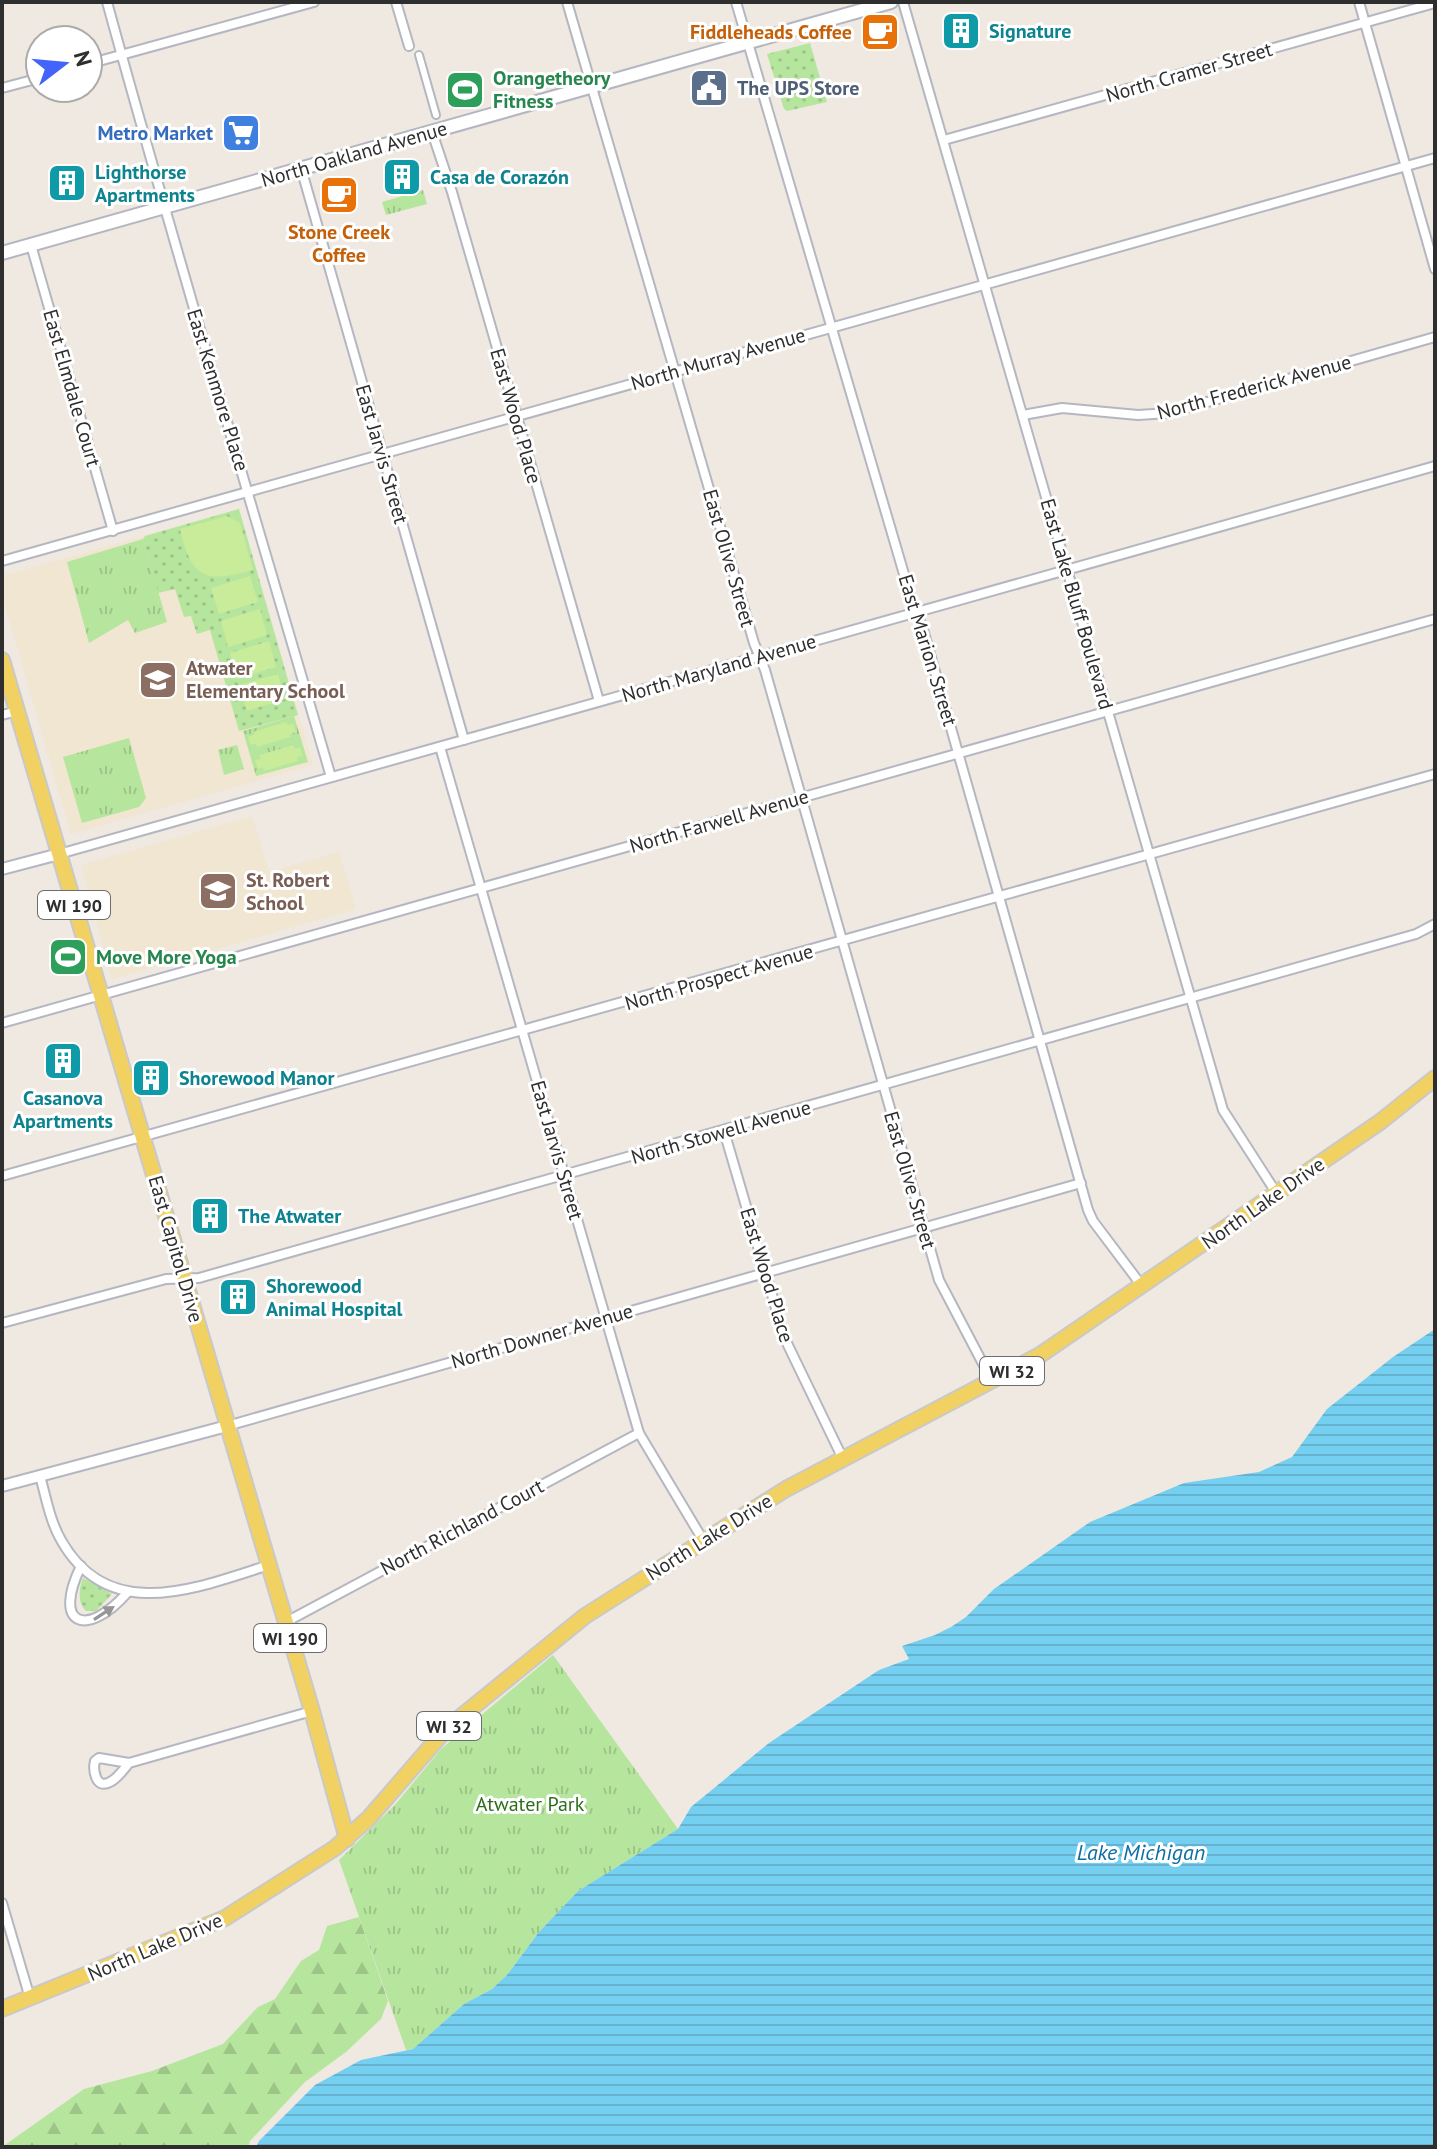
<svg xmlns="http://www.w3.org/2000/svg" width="1437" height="2149" font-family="'PT Sans',sans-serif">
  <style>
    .education { fill: #f0e6d1 }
    .grass { fill: url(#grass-dots) }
    .forest { fill: url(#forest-firs) }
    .park { fill: url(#park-tufts) }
    .pitch { fill: #c9ec9a }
    .water { fill: url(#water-rules) }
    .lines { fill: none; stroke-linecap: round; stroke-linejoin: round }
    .pedestrian-casing { stroke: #b4b7c1; stroke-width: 10 }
    .minor-casing { stroke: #b4b7c1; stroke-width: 12 }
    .tertiary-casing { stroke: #b4b7c1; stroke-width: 14 }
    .secondary-casing { stroke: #b4b7c1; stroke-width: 16 }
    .primary-casing { stroke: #c9c9c9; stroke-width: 18 }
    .pedestrian { stroke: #fff; stroke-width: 6 }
    .minor { stroke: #fff; stroke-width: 8 }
    .tertiary { stroke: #fff; stroke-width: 10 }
    .secondary { stroke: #fff; stroke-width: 12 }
    .primary { stroke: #f2d163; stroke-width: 14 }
    .oneway { fill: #969696 }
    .labels { text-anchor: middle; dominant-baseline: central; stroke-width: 6; stroke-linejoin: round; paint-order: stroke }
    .shield { fill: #fff; stroke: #6d6d6d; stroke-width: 2 }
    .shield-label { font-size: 18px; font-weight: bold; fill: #2e2e2e }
    .culture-label { font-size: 20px; font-weight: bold; fill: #0d838f; stroke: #fff; text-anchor: start }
    .food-label { font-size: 20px; font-weight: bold; fill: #c56008; stroke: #fff; text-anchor: end }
    .street-label { font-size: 20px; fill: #2e2e2e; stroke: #fff }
    .leisure-label { font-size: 20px; font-weight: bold; fill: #27864d; stroke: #fff; text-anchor: start }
    .service-label { font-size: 20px; font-weight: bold; fill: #4e5e75; stroke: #fff; text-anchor: start }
    .shop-label { font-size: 20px; font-weight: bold; fill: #366cbe; stroke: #fff; text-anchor: end }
    .education-label { font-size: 20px; font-weight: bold; fill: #785e54; stroke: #fff; text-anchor: start }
    .park-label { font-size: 20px; fill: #2c6e1b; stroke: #fff }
    .water-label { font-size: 22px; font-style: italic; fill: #0d6fa3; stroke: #fff }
  </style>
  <defs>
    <pattern id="grass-dots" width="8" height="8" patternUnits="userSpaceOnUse" patternTransform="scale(2)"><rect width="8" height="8" fill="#b6e59e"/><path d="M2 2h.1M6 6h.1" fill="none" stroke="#9dc588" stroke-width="1.8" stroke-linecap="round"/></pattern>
    <pattern id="forest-firs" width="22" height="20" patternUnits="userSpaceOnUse" patternTransform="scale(2)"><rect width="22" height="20" fill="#b6e59e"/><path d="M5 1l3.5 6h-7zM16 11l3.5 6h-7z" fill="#9dc588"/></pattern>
    <pattern id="park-tufts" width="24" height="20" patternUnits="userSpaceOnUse" patternTransform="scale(2)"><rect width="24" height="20" fill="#b6e59e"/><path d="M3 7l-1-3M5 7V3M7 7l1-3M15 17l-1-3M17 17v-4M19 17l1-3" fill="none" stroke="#9dc588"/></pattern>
    <pattern id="water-rules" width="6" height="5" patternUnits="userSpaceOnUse" patternTransform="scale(2)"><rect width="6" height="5" fill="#75cff0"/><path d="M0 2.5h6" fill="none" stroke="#66b2ce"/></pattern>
  </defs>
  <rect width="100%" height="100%" fill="#efe9e1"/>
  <g class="education">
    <path d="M239,509L313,765L71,834L2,595V576Z"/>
    <path d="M252,816L269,872L339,852L356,909L112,979L81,865Z"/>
  </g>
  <g class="grass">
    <path d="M810,43L827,102L787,111L784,109L767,54Z"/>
    <path d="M239,509L298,715L239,731L210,630L197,634L191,616L184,617L175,589L158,593L143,539L145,536Z"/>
    <path d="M83,1578L112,1594L96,1611H86C77,1603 79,1588 83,1578Z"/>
  </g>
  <path class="forest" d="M359,1917L388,2001L381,2019L346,2052L305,2082L250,2141L248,2147H2L84,2089L152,2071L223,2044L258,2007L275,1999L301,1961L319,1950L327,1926Z"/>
  <g class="park">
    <path d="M423,190L427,204L386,215L382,202Z"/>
    <path d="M143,539L167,622L135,633L128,620L89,643L67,562Z"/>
    <path d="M294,716L308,762L256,776L243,731Z"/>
    <path d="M129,738L146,798L139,807L82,823L63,757Z"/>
    <path d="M237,745L244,769L224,775L218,750Z"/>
    <path d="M553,1655L678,1829L578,1891L539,1932L507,1975L492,1989L464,2004L413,2049L406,2050L339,1860L394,1806L441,1749Z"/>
  </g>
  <g class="pitch">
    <path d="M227,516L240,523L253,570C205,584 191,578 180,529Z"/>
    <path d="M250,576L258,602L219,614L211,588Z"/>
    <path d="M260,609L267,635L228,647L221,621Z"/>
    <path d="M269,641L276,667L237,679L230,653Z"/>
    <path d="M278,674L285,699L247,711L239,685Z"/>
    <path d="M286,722L288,725L293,724L296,732L290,734L291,737L257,747L256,744L251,745L248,737L254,735L253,732Z"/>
    <path d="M293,745L295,749L300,747L302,756L297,757L298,761L264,771L263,767L258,769L255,760L260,759V755Z"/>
  </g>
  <path class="water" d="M1435,1329V2147H256L259,2141L315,2085L361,2060L413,2049L464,2004L492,1989L507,1975L539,1932L578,1891L678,1829L691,1807L769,1743L879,1670L909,1659L902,1646L935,1635L951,1627L966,1617L994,1589L1090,1522L1184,1483L1259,1472L1292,1457L1327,1409L1393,1357Z"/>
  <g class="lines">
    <g class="pedestrian-casing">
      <path id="pedestrian" d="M419,55L436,115"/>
    </g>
    <g class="minor-casing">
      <g id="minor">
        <path d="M107,2C178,261 256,519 331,777"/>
        <path d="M396,2L409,46"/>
        <path d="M567,2L754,643L765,670L939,1280L992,1381"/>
        <path d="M736,2L911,598L922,626L1088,1210L1093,1221L1142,1286"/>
        <path d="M903,2L1223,1110L1277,1194"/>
        <path d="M1359,2L1435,269"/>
        <path d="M88,64L314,2"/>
        <path d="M2,88L40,78"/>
        <path d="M432,132L452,192L599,701"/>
        <path d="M944,140L1435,3"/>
        <path d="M301,168L464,740"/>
        <path d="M31,245L113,531"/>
        <path d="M1023,415L1062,408L1138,415L1169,413L1435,337"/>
        <path d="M2,561L1435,158"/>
        <path d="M2,715L17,711"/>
        <path d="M440,747L639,1433L703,1540"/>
        <path d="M59,854L1435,466"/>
        <path d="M2,1023L1435,619"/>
        <path d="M724,1131L785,1339L843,1459"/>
        <path d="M2,1176L1435,774"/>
        <path d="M2,1323L166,1279L199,1278L213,1274L1416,934L1435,924"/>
        <path d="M227,1426L1081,1183"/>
        <path d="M40,1476C46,1497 50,1521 61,1540C109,1625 196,1588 269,1565"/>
        <path d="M81,1566C52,1625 86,1639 127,1593"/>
        <path d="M286,1622L639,1433"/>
        <path d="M129,1763C124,1769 117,1779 110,1782C95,1790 93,1769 95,1761L99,1758L129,1763L312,1711"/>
        <path d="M2,1903L30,1998"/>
      </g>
    </g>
    <g class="tertiary-casing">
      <g id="tertiary">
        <path d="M2,869L59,854"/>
        <path d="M2,1486L227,1426"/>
      </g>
    </g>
    <g class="secondary-casing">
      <path id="secondary" d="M2,253L891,2"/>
    </g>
    <g class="primary-casing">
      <g id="primary">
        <path d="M2,660L312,1711L347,1839"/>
        <path d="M2,2009L225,1918L335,1848L369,1818L446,1729L585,1616L786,1489L1040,1355L1380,1122L1435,1078"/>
      </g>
    </g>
    <use href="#pedestrian" class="pedestrian"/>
    <use href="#minor" class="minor"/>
    <use href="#tertiary" class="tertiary"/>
    <use href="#secondary" class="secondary"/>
    <use href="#primary" class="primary"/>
  </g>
  <defs><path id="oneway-solid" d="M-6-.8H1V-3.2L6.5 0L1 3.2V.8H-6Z" transform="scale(2)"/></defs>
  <use class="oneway" href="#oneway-solid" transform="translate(104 1613) rotate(-33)"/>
  <defs>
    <g id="building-square" transform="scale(2)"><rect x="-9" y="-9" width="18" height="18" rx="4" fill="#0f9aa8" stroke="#fff"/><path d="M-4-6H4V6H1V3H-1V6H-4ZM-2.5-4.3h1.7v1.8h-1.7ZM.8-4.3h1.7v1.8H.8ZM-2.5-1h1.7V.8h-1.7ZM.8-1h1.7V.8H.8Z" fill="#fff"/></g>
    <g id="cafe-square" transform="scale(2)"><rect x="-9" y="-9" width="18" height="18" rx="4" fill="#e8710a" stroke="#fff"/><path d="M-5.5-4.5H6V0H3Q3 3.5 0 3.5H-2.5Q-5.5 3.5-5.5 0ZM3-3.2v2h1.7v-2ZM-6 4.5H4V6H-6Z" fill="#fff"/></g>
    <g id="civic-square" transform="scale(2)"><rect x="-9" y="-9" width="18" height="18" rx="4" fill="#5c6f8a" stroke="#fff"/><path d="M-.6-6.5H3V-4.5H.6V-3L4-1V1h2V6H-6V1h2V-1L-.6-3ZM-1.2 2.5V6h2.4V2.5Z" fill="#fff"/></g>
    <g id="stadium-square" transform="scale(2)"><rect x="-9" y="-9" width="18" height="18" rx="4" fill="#2e9e5b" stroke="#fff"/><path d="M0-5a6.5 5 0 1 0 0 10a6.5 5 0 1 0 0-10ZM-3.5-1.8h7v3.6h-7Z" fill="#fff"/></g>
    <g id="supermarket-square" transform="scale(2)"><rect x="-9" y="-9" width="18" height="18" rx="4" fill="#3f7fe0" stroke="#fff"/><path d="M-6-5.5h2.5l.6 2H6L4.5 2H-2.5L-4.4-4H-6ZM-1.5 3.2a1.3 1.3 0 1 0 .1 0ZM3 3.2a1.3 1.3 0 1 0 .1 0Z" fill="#fff"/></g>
    <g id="school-square" transform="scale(2)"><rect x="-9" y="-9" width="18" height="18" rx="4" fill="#8d6e63" stroke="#fff"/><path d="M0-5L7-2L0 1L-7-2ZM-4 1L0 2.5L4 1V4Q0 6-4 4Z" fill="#fff"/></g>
  </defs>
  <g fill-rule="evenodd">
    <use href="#building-square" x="961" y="31"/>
    <use href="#cafe-square" x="880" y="32"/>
    <use href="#civic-square" x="709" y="88"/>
    <use href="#stadium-square" x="465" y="90"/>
    <use href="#supermarket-square" x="241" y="133"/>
    <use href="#building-square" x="402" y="177"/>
    <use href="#building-square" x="67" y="183"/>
    <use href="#cafe-square" x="339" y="195"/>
    <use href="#school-square" x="158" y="680"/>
    <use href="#school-square" x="218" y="891"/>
    <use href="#stadium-square" x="68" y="957"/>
    <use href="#building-square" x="63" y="1061"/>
    <use href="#building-square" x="151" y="1078"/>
    <use href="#building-square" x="210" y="1216"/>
    <use href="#building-square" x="238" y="1297"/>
  </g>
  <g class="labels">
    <g class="shield">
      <rect x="38" y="891" width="72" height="28" rx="6"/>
      <rect x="980" y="1357" width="64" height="28" rx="6"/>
      <rect x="254" y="1624" width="72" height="28" rx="6"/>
      <rect x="417" y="1712" width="64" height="28" rx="6"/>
    </g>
    <g class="shield-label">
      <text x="74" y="905">WI 190</text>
      <text x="1012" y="1371">WI 32</text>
      <text x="290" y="1638">WI 190</text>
      <text x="449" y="1726">WI 32</text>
    </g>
    <g class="culture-label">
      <text x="989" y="31">Signature</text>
      <text x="95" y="172">Lighthorse<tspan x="95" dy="23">Apartments</tspan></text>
      <text x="430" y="177">Casa de Corazón</text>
      <text x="179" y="1078">Shorewood Manor</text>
      <text x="63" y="1098" text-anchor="middle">Casanova<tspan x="63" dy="23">Apartments</tspan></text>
      <text x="238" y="1216">The Atwater</text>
      <text x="266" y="1286">Shorewood<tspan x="266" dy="23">Animal Hospital</tspan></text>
    </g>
    <g class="food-label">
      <text x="852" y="32">Fiddleheads Coffee</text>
      <text x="339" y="232" text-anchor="middle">Stone Creek<tspan x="339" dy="23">Coffee</tspan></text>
    </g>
    <g class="street-label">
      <text transform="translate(1189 72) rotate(-16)">North Cramer Street</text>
      <text transform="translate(354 154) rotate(-16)">North Oakland Avenue</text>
      <text transform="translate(718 359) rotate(-16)">North Murray Avenue</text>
      <text transform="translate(1254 387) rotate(-15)">North Frederick Avenue</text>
      <text transform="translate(72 388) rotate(74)">East Elmdale Court</text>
      <text transform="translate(218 390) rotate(73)">East Kenmore Place</text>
      <text transform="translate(516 416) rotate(74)">East Wood Place</text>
      <text transform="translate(382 454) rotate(74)">East Jarvis Street</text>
      <text transform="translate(729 558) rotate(74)">East Olive Street</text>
      <text transform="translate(1077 604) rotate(74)">East Lake Bluff Boulevard</text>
      <text transform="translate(928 650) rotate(73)">East Marion Street</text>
      <text transform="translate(719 668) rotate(-16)">North Maryland Avenue</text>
      <text transform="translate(719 821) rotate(-16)">North Farwell Avenue</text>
      <text transform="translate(719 977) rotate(-16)">North Prospect Avenue</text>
      <text transform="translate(721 1132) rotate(-16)">North Stowell Avenue</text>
      <text transform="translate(557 1150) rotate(74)">East Jarvis Street</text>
      <text transform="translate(910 1180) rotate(74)">East Olive Street</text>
      <text transform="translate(1263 1203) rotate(-35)">North Lake Drive</text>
      <text transform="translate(176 1249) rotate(74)">East Capitol Drive</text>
      <text transform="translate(767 1275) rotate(73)">East Wood Place</text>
      <text transform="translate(542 1336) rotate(-16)">North Downer Avenue</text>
      <text transform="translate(462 1527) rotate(-28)">North Richland Court</text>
      <text transform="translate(709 1537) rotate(-32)">North Lake Drive</text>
      <text transform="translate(155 1947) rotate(-23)">North Lake Drive</text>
    </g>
    <g class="leisure-label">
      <text x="493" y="78">Orangetheory<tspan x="493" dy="23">Fitness</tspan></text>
      <text x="96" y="957">Move More Yoga</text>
    </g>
    <g class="service-label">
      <text x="737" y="88">The UPS Store</text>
    </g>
    <g class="shop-label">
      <text x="213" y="133">Metro Market</text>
    </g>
    <g class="education-label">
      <text x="186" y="668">Atwater<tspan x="186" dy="23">Elementary School</tspan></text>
      <text x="246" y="880">St. Robert<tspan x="246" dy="23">School</tspan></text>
    </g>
    <g class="park-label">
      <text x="530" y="1804">Atwater Park</text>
    </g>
    <g class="water-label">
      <text x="1141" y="1852">Lake Michigan</text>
    </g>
  </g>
  <rect width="1437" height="2149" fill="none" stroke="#2e2e2e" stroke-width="8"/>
  <g transform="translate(64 64) rotate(74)"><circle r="38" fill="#ffffff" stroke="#ababab" stroke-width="2"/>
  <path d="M0-6L14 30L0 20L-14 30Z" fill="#4264fb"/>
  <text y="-12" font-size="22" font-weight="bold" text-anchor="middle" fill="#2e2e2e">N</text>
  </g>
</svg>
